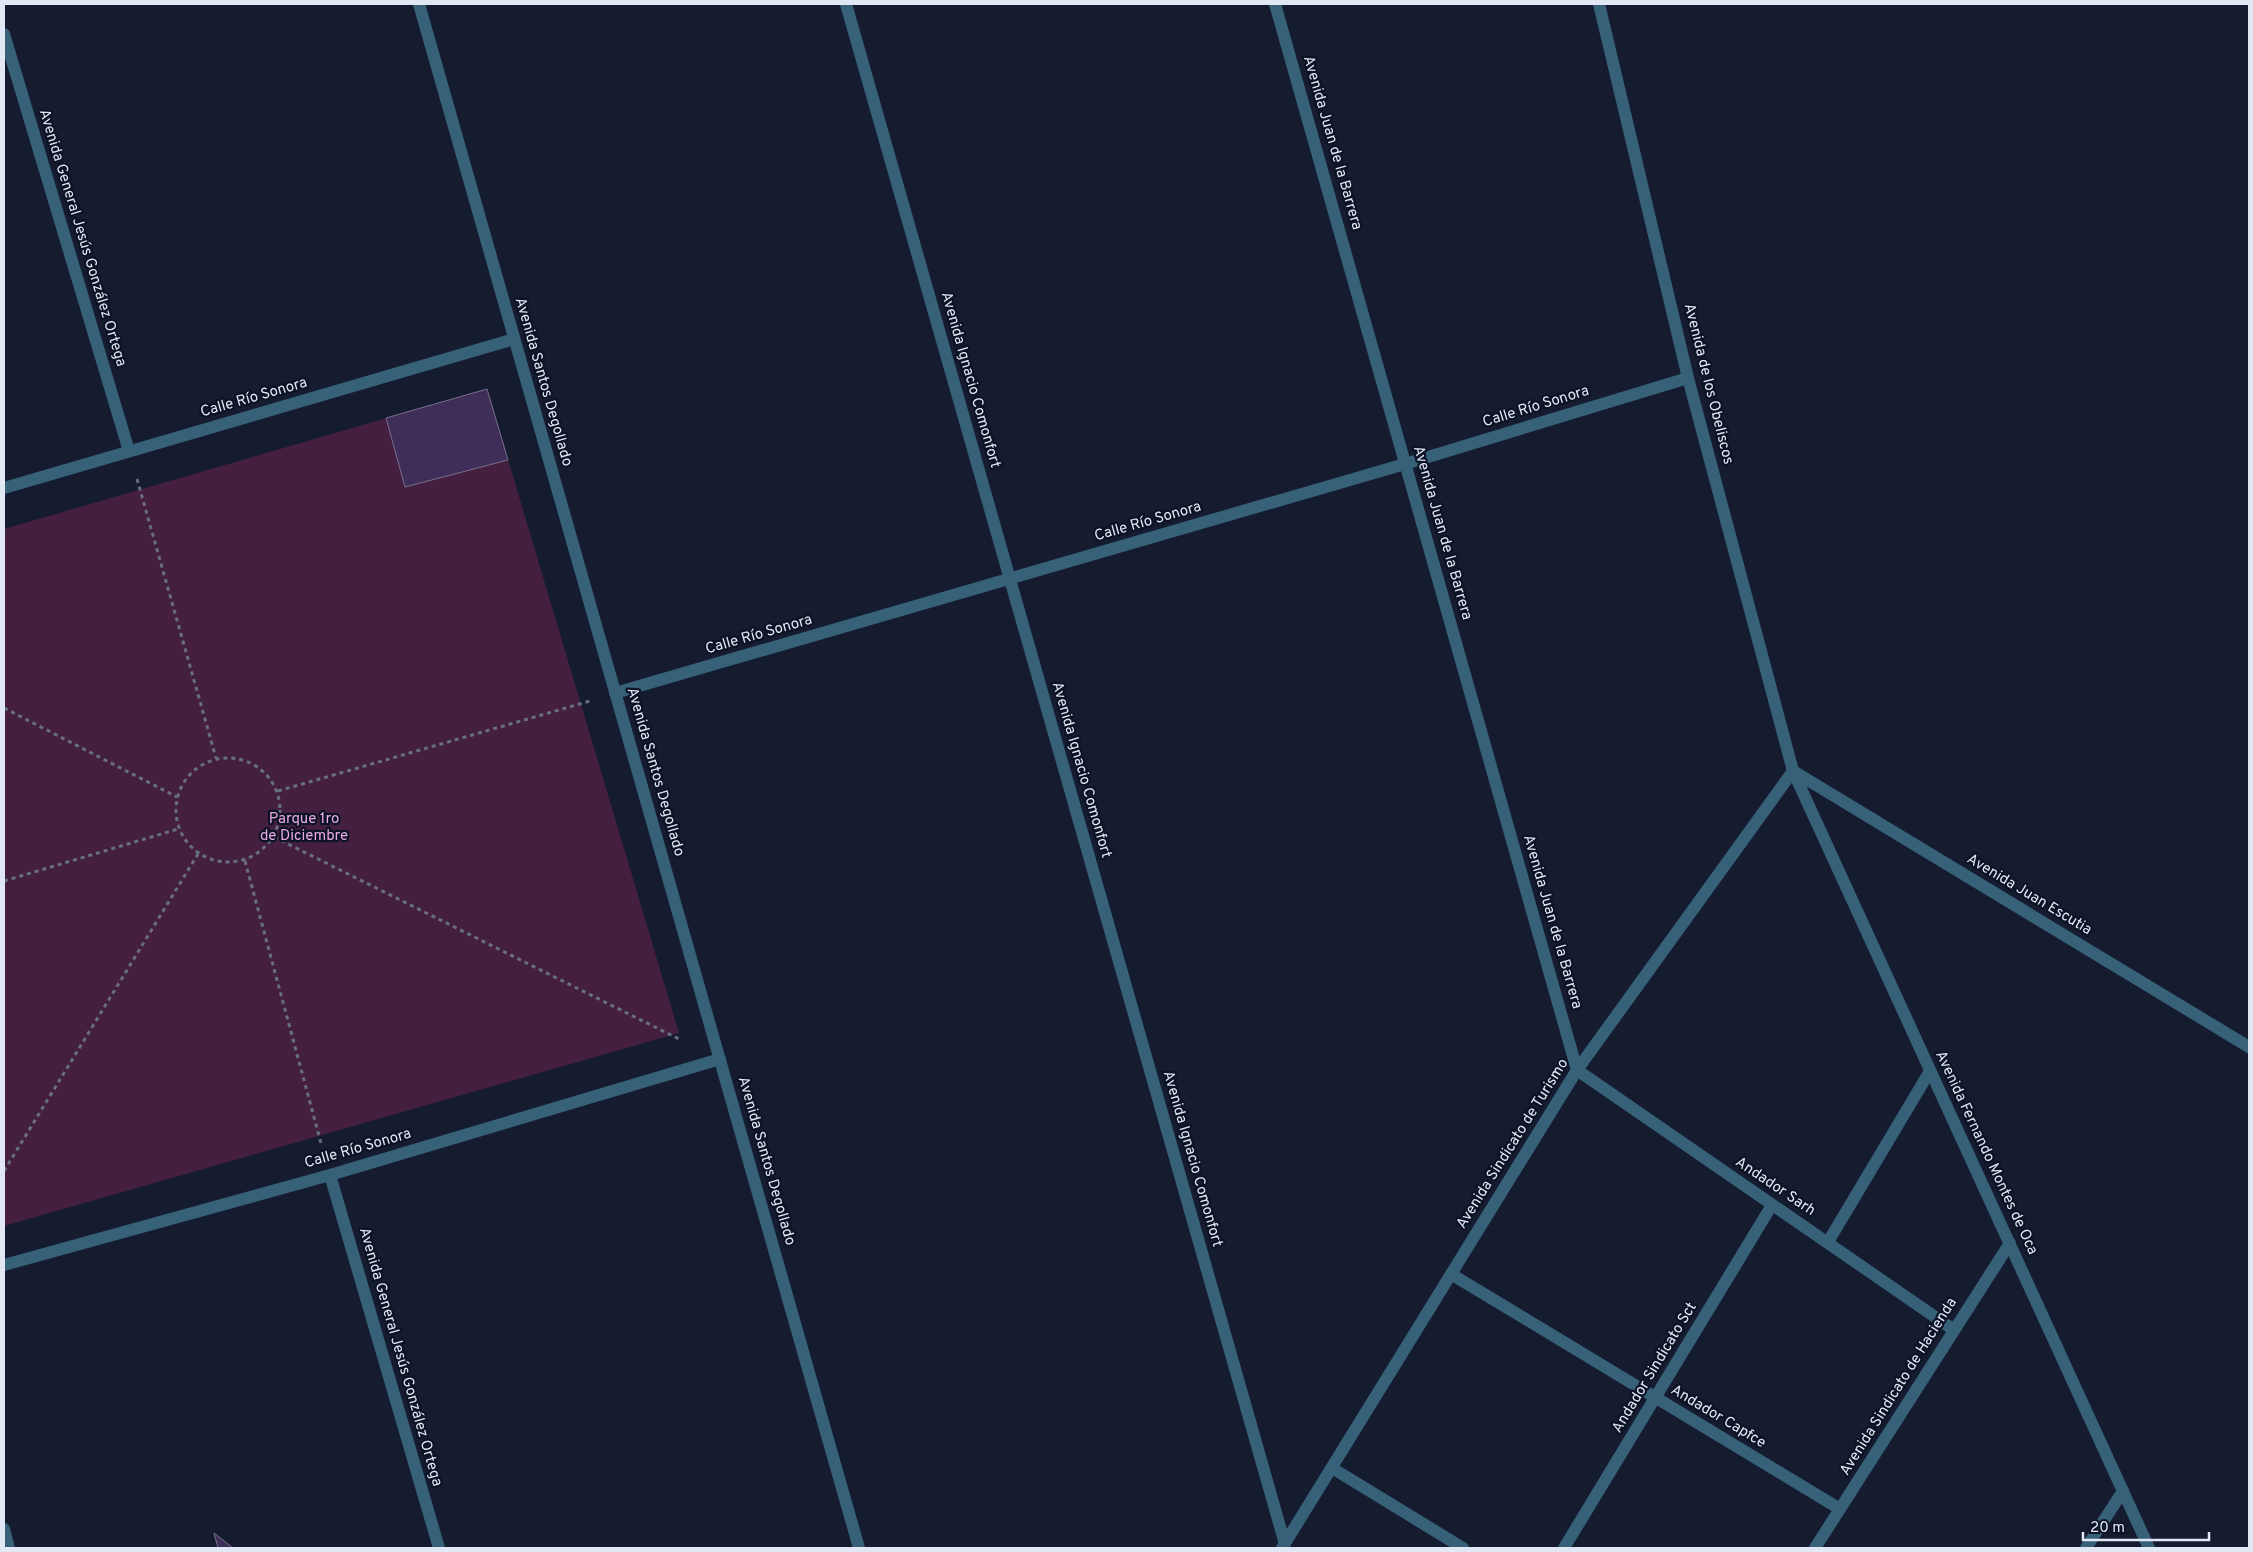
<svg xmlns="http://www.w3.org/2000/svg" width="2253" height="1552" font-family="Overpass,sans-serif">
  <style>
    .green { fill: #441f40 }
    .building { fill: #3e2e59; stroke: #78708a }
    .lines { fill: none; stroke-linecap: round; stroke-linejoin: round }
    .path { stroke: #696f81; stroke-width: 3; stroke-dasharray: 4 4; stroke-linecap: butt }
    .street { stroke: #376079; stroke-width: 12 }
    .labels { text-anchor: middle; dominant-baseline: central; stroke-width: 4.5; stroke-linejoin: round; paint-order: stroke }
    .street-label { font-size: 15px; fill: #e1e7f5; stroke: #0c1326 }
    .park-label { font-size: 15px; fill: #eaa9e2; stroke: #0c1326 }
  </style>
  <rect width="100%" height="100%" fill="#151c30"/>
  <path class="green" d="M487,389L679,1033L4,1226V529Z"/>
  <g class="building">
    <path d="M487,389L508,460L405,487L386,418Z"/>
    <path d="M214,1533L233,1548H218Z"/>
  </g>
  <g class="lines">
    <g class="path">
      <path d="M137,479L216,758"/>
      <path d="M4,708L177,797"/>
      <circle cx="228" cy="810" r="52"/>
      <path d="M278,791L590,701"/>
      <path d="M274,837L681,1040"/>
      <path d="M245,861L322,1147"/>
      <path d="M4,881L178,829"/>
      <path d="M4,1171L198,854"/>
    </g>
    <g class="street">
      <path d="M419,4L859,1548"/>
      <path d="M846,4L1285,1544"/>
      <path d="M1275,4L1577,1070L1954,1330"/>
      <path d="M1599,4L1688,378L1793,771L2149,1548"/>
      <path d="M4,34L129,451"/>
      <path d="M4,488L514,339"/>
      <path d="M615,693L1405,464L1688,378"/>
      <path d="M1793,771L2249,1047"/>
      <path d="M330,1175L439,1548"/>
      <path d="M1828,1242L1930,1071"/>
      <path d="M4,1265L330,1175L720,1059"/>
      <path d="M1451,1274L1840,1509"/>
      <path d="M1332,1468L1463,1548"/>
      <path d="M4,1529L9,1548"/>
      <path d="M1282,1548L1577,1070L1793,771"/>
      <path d="M1564,1548L1772,1205"/>
      <path d="M1815,1548L2010,1243"/>
      <path d="M2086,1548L2123,1491"/>
    </g>
  </g>
  <g class="labels">
    <g class="street-label">
      <text transform="translate(1332 143) rotate(74)">Avenida Juan de la Barrera</text>
      <text transform="translate(82 238) rotate(73)">Avenida General Jesús González Ortega</text>
      <text transform="translate(970 380) rotate(74)">Avenida Ignacio Comonfort</text>
      <text transform="translate(543 382) rotate(74)">Avenida Santos Degollado</text>
      <text transform="translate(1708 384) rotate(76)">Avenida de los Obeliscos</text>
      <text transform="translate(254 398) rotate(-16)">Calle Río Sonora</text>
      <text transform="translate(1536 407) rotate(-17)">Calle Río Sonora</text>
      <text transform="translate(1148 522) rotate(-16)">Calle Río Sonora</text>
      <text transform="translate(1442 533) rotate(74)">Avenida Juan de la Barrera</text>
      <text transform="translate(759 635) rotate(-16)">Calle Río Sonora</text>
      <text transform="translate(1081 770) rotate(74)">Avenida Ignacio Comonfort</text>
      <text transform="translate(655 772) rotate(74)">Avenida Santos Degollado</text>
      <text transform="translate(2029 895) rotate(31)">Avenida Juan Escutia</text>
      <text transform="translate(1552 922) rotate(74)">Avenida Juan de la Barrera</text>
      <text transform="translate(1513 1144) rotate(-58)">Avenida Sindicato de Turismo</text>
      <text transform="translate(358 1149) rotate(-16)">Calle Río Sonora</text>
      <text transform="translate(1986 1153) rotate(65)">Avenida Fernando Montes de Oca</text>
      <text transform="translate(1192 1159) rotate(74)">Avenida Ignacio Comonfort</text>
      <text transform="translate(766 1161) rotate(74)">Avenida Santos Degollado</text>
      <text transform="translate(1775 1187) rotate(34)">Andador Sarh</text>
      <text transform="translate(400 1357) rotate(74)">Avenida General Jesús González Ortega</text>
      <text transform="translate(1655 1368) rotate(-59)">Andador Sindicato Sct</text>
      <text transform="translate(1899 1387) rotate(-58)">Avenida Sindicato de Hacienda</text>
      <text transform="translate(1718 1417) rotate(31)">Andador Capfce</text>
    </g>
    <g class="park-label">
      <text x="304" y="819">Parque 1ro<tspan x="304" dy="17">de Diciembre</tspan></text>
    </g>
  </g>
  <rect width="2253" height="1552" fill="none" stroke="#e1e7f5" stroke-width="10"/>
  <path d="M2083 1532v8h126v-8" fill="none" stroke="#e1e7f5" stroke-width="2.5"/>
  <text x="2090" y="1532" font-size="15" fill="#e1e7f5" stroke="#0c1326" stroke-width="4" paint-order="stroke">20 m</text>
</svg>
